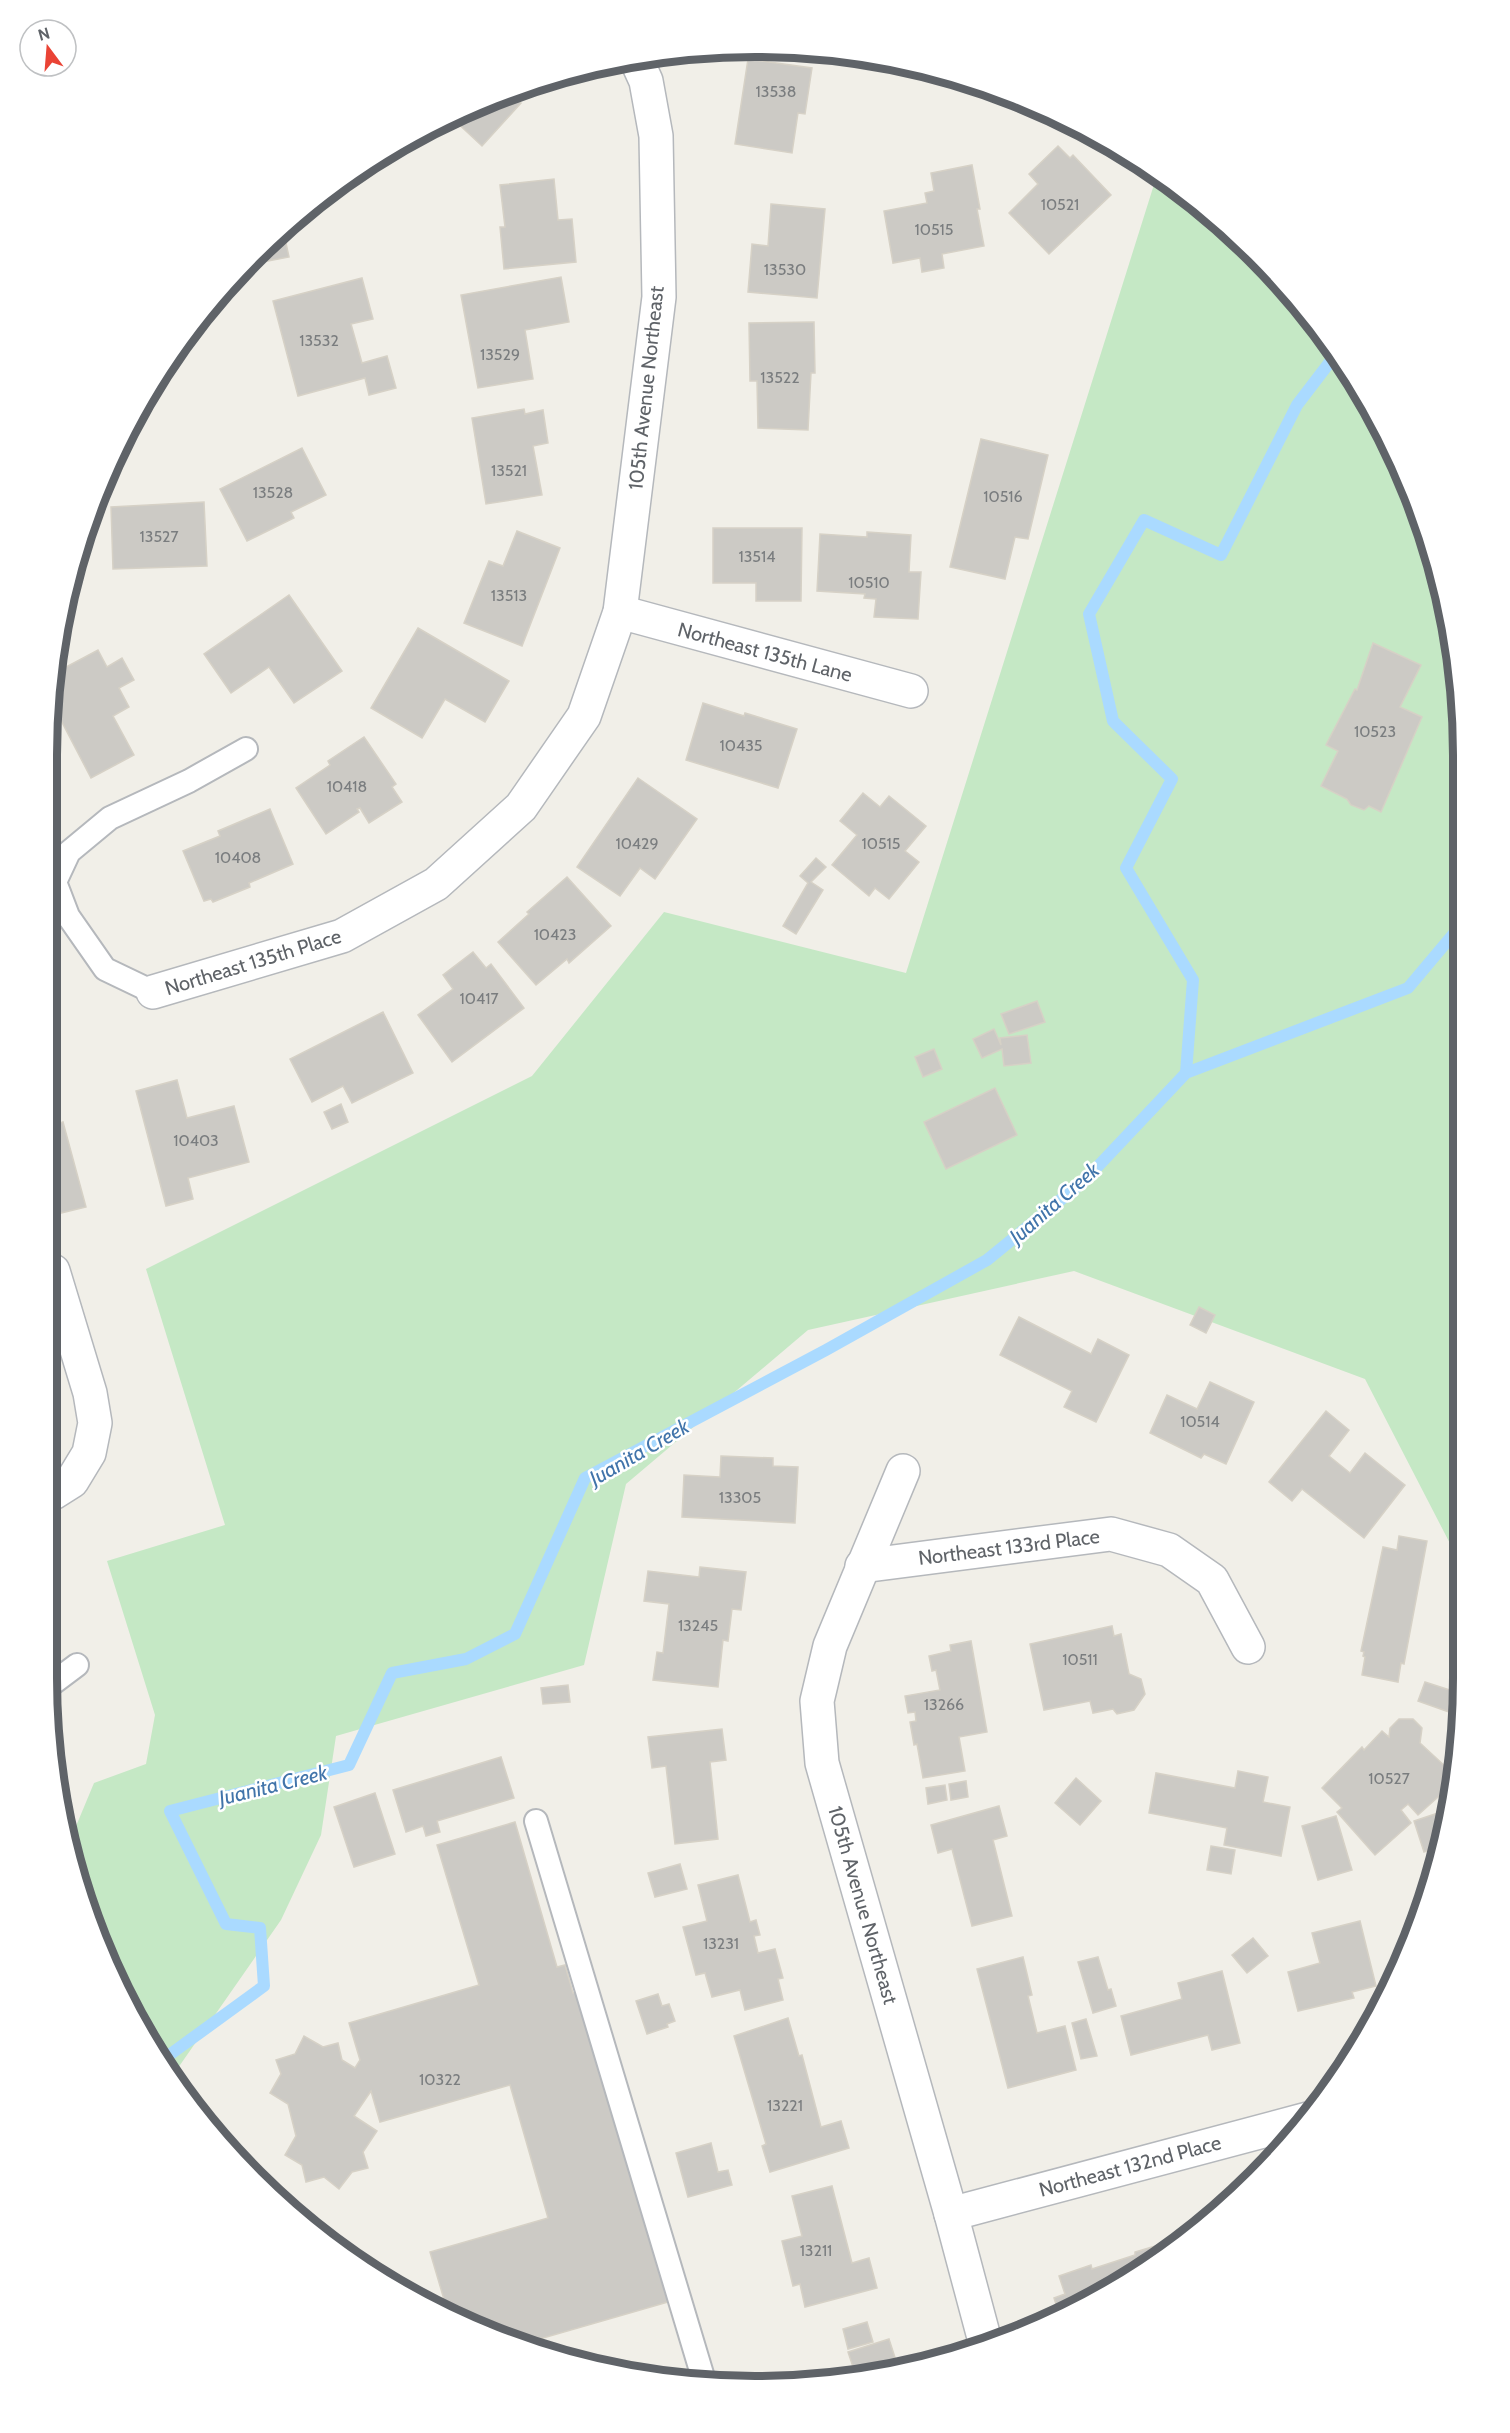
<svg xmlns="http://www.w3.org/2000/svg" width="1510" height="2433" font-family="Cabin,sans-serif">
  <style>
    .green { fill: #c5e8c5 }
    .lines { fill: none; stroke-linecap: round; stroke-linejoin: round }
    .stream { stroke: #aadaff; stroke-width: 12 }
    .building { fill: #cccac5; stroke: #d6d1c6; stroke-width: 1.5 }
    .service-casing { stroke: #b5b8bc; stroke-width: 26 }
    .minor-casing { stroke: #b5b8bc; stroke-width: 36 }
    .service { stroke: #fff; stroke-width: 22 }
    .minor { stroke: #fff; stroke-width: 33 }
    .labels { text-anchor: middle; dominant-baseline: central; stroke-width: 5; stroke-linejoin: round; paint-order: stroke }
    .number-label { font-size: 16px; fill: #7a7d7f }
    .street-label { font-size: 20px; fill: #5f6368; stroke: #fff }
    .water-label { font-size: 21px; font-style: italic; fill: #4174aa; stroke: #fff }
    .rim { fill: none; stroke: #5f6368; stroke-width: 8 }
  </style>
  <rect width="100%" height="100%" fill="#f1efe8"/>
  <path class="green" d="M1157,175L1187,193L1317,323L1390,441L1439,571L1462,708L1458,1559L1365,1379L1074,1271L808,1330L626,1484L584,1665L336,1736L321,1835L281,1920L171,2078L166,2072L84,1905L69,1843L94,1783L146,1764L155,1715L107,1561L225,1525L146,1269L532,1076L664,912L906,973Z"/>
  <g class="lines">
    <g class="stream">
      <path d="M1186,1073L1193,980L1126,868L1172,779L1113,721L1089,614L1144,520L1221,555L1297,405L1336,354"/>
      <path d="M161,2061L264,1986L260,1928L226,1924L170,1811L349,1765L392,1673L466,1659L515,1634L585,1478L826,1350L987,1260L1085,1180L1186,1073L1408,988L1461,925"/>
    </g>
  </g>
  <g class="building">
    <path d="M748,59L812,68L805,114L798,113L792,153L735,144Z"/>
    <path d="M509,92L521,103L482,146L452,118Z"/>
    <path d="M1058,146L1070,158L1073,155L1111,195L1049,254L1009,213L1038,184L1029,174Z"/>
    <path d="M972,165L980,209H977L984,246L942,254L944,268L922,272L920,258L893,263L884,211L927,203L925,193L934,191L931,173Z"/>
    <path d="M554,179L558,220L572,219L576,262L504,269L500,227H505L500,185Z"/>
    <path d="M771,204L825,209L817,298L748,292L752,244L768,246Z"/>
    <path d="M277,234L279,244L286,243L289,257L248,265Z"/>
    <path d="M561,277L569,322L525,330L533,379L478,388L461,295Z"/>
    <path d="M362,278L373,319L351,324L362,363L387,356L396,388L369,395L365,378L298,396L273,301Z"/>
    <path d="M814,322L815,373H811L808,430L758,428L757,381H750L749,323Z"/>
    <path d="M524,409L525,414L543,410L548,443L533,446L542,495L486,504L472,418Z"/>
    <path d="M981,439L1048,455L1028,539L1015,537L1005,579L950,567Z"/>
    <path d="M302,448L326,495L291,512L294,518L247,541L220,489Z"/>
    <path d="M204,502L207,566L113,569L111,507Z"/>
    <path d="M713,528H802L801,601H756V583H713Z"/>
    <path d="M517,531L560,548L522,646L464,623L489,561L503,566Z"/>
    <path d="M867,532L911,535L909,572H921L918,619L874,617L876,599L864,598L865,594L817,591L820,534L867,537Z"/>
    <path d="M289,595L342,671L294,703L269,667L231,693L204,654Z"/>
    <path d="M418,628L509,681L485,722L445,699L422,738L371,708Z"/>
    <path d="M1373,643L1421,665L1400,707L1422,717L1381,812L1369,806L1364,810L1351,805L1347,799L1321,786L1338,751L1326,745L1355,689L1357,690Z"/>
    <path d="M98,650L107,667L122,658L134,680L119,688L129,707L113,716L134,755L91,778L53,705V674Z"/>
    <path d="M703,703L744,716L745,713L797,729L778,788L686,760Z"/>
    <path d="M364,737L396,784L392,787L402,802L369,823L360,808L357,809L359,812L326,834L296,788L330,765L328,761Z"/>
    <path d="M638,778L697,819L655,879L640,868L620,896L577,867Z"/>
    <path d="M863,793L880,807L889,796L926,826L905,851L919,862L889,899L875,888L869,896L832,865L857,835L840,821Z"/>
    <path d="M270,809L293,864L249,883L250,887L213,902L211,899L204,901L183,851L220,836L218,831Z"/>
    <path d="M816,858L826,867L811,882L823,890L796,934L783,926L808,883L800,876Z"/>
    <path d="M567,877L611,926L569,963L567,959L536,985L498,942L529,914L527,912Z"/>
    <path d="M473,952L486,968L491,964L524,1008L452,1062L418,1015L453,989L443,975Z"/>
    <path d="M1037,1001L1045,1022L1009,1034L1001,1014Z"/>
    <path d="M383,1012L413,1073L352,1103L343,1086L312,1102L290,1059Z"/>
    <path d="M994,1029L1001,1045L1000,1038L1027,1035L1031,1063L1004,1066L1002,1049L982,1058L973,1039Z"/>
    <path d="M934,1049L942,1069L923,1077L915,1057Z"/>
    <path d="M177,1080L187,1118L234,1106L249,1162L188,1178L193,1199L166,1206L136,1091Z"/>
    <path d="M995,1088L1017,1135L946,1169L924,1122Z"/>
    <path d="M341,1104L348,1122L332,1129L324,1112Z"/>
    <path d="M63,1122L86,1207L57,1214L53,1196V1125Z"/>
    <path d="M1199,1307L1215,1315L1206,1333L1190,1325Z"/>
    <path d="M1019,1317L1091,1354L1098,1339L1129,1355L1096,1422L1064,1407L1072,1391L1000,1355Z"/>
    <path d="M1210,1382L1254,1402L1226,1464L1204,1454L1201,1458L1150,1433L1167,1395L1197,1409Z"/>
    <path d="M1326,1411L1349,1430L1329,1456L1350,1473L1365,1453L1405,1485L1364,1538L1302,1489L1292,1501L1269,1482Z"/>
    <path d="M721,1456L773,1458V1466L798,1467L795,1523L682,1517L684,1475L720,1477Z"/>
    <path d="M1399,1536L1427,1541L1404,1664L1401,1663L1398,1682L1362,1675L1365,1657L1363,1656L1364,1652L1361,1651L1383,1547L1397,1550Z"/>
    <path d="M700,1567L746,1572L741,1610L732,1609L728,1641L723,1640L718,1687L653,1680L657,1652L663,1653L669,1604L644,1601L648,1571L699,1577Z"/>
    <path d="M1112,1626L1114,1636L1121,1634L1129,1674L1141,1679L1145,1694L1134,1710L1117,1714L1113,1709L1093,1713L1090,1701L1044,1710L1030,1644Z"/>
    <path d="M971,1641L987,1732L959,1737L965,1771L923,1778L917,1744L914,1745L910,1722L916,1721L915,1712L908,1713L905,1696L940,1690L936,1670L932,1671L929,1656L951,1651L950,1645Z"/>
    <path d="M1425,1682L1456,1692L1449,1712L1418,1701Z"/>
    <path d="M568,1685L570,1702L543,1704L541,1688Z"/>
    <path d="M1399,1719H1413L1422,1728L1420,1743L1447,1768V1789L1418,1815L1408,1804L1401,1810L1411,1823L1375,1855L1337,1812L1342,1808L1322,1788L1362,1747L1364,1750L1382,1731L1389,1737L1390,1728Z"/>
    <path d="M722,1729L726,1760L710,1762L718,1839L675,1844L666,1766L652,1768L648,1737Z"/>
    <path d="M501,1757L514,1798L437,1821L440,1832L426,1836L423,1826L406,1832L393,1790Z"/>
    <path d="M1238,1771L1268,1777L1263,1802L1290,1807L1281,1856L1224,1845L1227,1828L1149,1813L1156,1773L1235,1788Z"/>
    <path d="M1076,1778L1101,1801L1080,1825L1055,1803Z"/>
    <path d="M966,1781L968,1797L951,1800L949,1784Z"/>
    <path d="M945,1785L947,1800L928,1804L926,1788Z"/>
    <path d="M375,1793L395,1854L354,1867L334,1807Z"/>
    <path d="M999,1806L1007,1836L993,1840L1012,1916L972,1926L952,1849L938,1853L931,1825Z"/>
    <path d="M1438,1813L1442,1826L1437,1847L1424,1852L1414,1821Z"/>
    <path d="M1336,1816L1352,1870L1318,1880L1302,1826Z"/>
    <path d="M515,1822L557,1967L565,1965L573,1993L578,1992L668,2302L519,2345L448,2313L430,2252L548,2218L510,2085L380,2122L371,2091L354,2116L377,2131L363,2152L368,2168L352,2172L339,2189L324,2177L306,2182L302,2165L285,2155L296,2136L288,2104L270,2093L281,2074L276,2060L295,2054L304,2036L323,2047L338,2043L342,2060L355,2068L360,2060L349,2023L479,1985L437,1845Z"/>
    <path d="M1211,1846L1235,1850L1231,1874L1207,1870Z"/>
    <path d="M680,1864L687,1889L655,1897L648,1873Z"/>
    <path d="M738,1875L750,1922L756,1920L760,1935L754,1936L758,1953L775,1949L783,1978L778,1979L783,2000L745,2010L740,1990L712,1997L705,1973L696,1975L683,1927L707,1921L698,1885Z"/>
    <path d="M1360,1921L1376,1986L1352,1992L1354,1998L1298,2011L1288,1972L1320,1963L1312,1933Z"/>
    <path d="M1253,1938L1268,1956L1247,1973L1232,1955Z"/>
    <path d="M1023,1957L1032,1995L1028,1996L1037,2033L1065,2026L1076,2070L1008,2088L977,1969Z"/>
    <path d="M1098,1957L1108,1990L1111,1989L1116,2006L1093,2013L1078,1962Z"/>
    <path d="M1222,1971L1240,2043L1212,2050L1208,2035L1131,2055L1121,2016L1182,1999L1178,1983Z"/>
    <path d="M658,1994L662,2006L669,2004L675,2021L667,2024L668,2027L647,2034L636,2001Z"/>
    <path d="M788,2018L799,2056L802,2055L821,2127L841,2121L849,2148L770,2172L762,2146L766,2144L734,2036Z"/>
    <path d="M1086,2019L1097,2056L1081,2059L1072,2023Z"/>
    <path d="M711,2143L718,2172L728,2170L732,2185L688,2197L676,2153Z"/>
    <path d="M832,2186L852,2263L869,2258L877,2288L805,2307L800,2284L793,2286L782,2241L802,2236L792,2196Z"/>
    <path d="M1162,2244L1165,2254L1148,2267L1060,2317L1054,2298L1065,2294L1059,2276L1091,2265L1092,2269L1135,2255V2252Z"/>
    <path d="M867,2322L873,2342L848,2349L843,2329Z"/>
    <path d="M889,2339L899,2370L857,2379L848,2352Z"/>
  </g>
  <g class="lines">
    <g class="service-casing">
      <g id="service">
        <path d="M153,992L105,969L68,916L55,882L69,852L110,818L189,781L246,749"/>
        <path d="M53,1683L77,1665"/>
        <path d="M536,1821L705,2384"/>
      </g>
    </g>
    <g class="minor-casing">
      <g id="minor">
        <path d="M620,612L911,691"/>
        <path d="M153,992L342,936L436,884L521,807L584,716L620,612L659,297L656,136L646,81L636,59"/>
        <path d="M53,1271L90,1393L95,1423L89,1453L72,1481L53,1493"/>
        <path d="M903,1471L830,1646L817,1701L822,1763L951,2214L986,2345"/>
        <path d="M862,1566L1111,1534L1169,1550L1212,1580L1248,1647"/>
        <path d="M951,2214L1308,2119"/>
      </g>
    </g>
    <use href="#service" class="service"/>
    <use href="#minor" class="minor"/>
  </g>
  <g class="labels">
    <g class="number-label">
      <text x="776" y="91">13538</text>
      <text x="1060" y="204">10521</text>
      <text x="934" y="229">10515</text>
      <text x="785" y="269">13530</text>
      <text x="319" y="340">13532</text>
      <text x="500" y="354">13529</text>
      <text x="780" y="377">13522</text>
      <text x="509" y="470">13521</text>
      <text x="273" y="492">13528</text>
      <text x="1003" y="496">10516</text>
      <text x="159" y="536">13527</text>
      <text x="757" y="556">13514</text>
      <text x="869" y="582">10510</text>
      <text x="509" y="595">13513</text>
      <text x="1375" y="731">10523</text>
      <text x="741" y="745">10435</text>
      <text x="347" y="786">10418</text>
      <text x="637" y="843">10429</text>
      <text x="881" y="843">10515</text>
      <text x="238" y="857">10408</text>
      <text x="555" y="934">10423</text>
      <text x="479" y="998">10417</text>
      <text x="196" y="1140">10403</text>
      <text x="1200" y="1421">10514</text>
      <text x="740" y="1497">13305</text>
      <text x="698" y="1625">13245</text>
      <text x="1080" y="1659">10511</text>
      <text x="944" y="1704">13266</text>
      <text x="1389" y="1778">10527</text>
      <text x="721" y="1943">13231</text>
      <text x="440" y="2079">10322</text>
      <text x="785" y="2105">13221</text>
      <text x="816" y="2250">13211</text>
    </g>
    <g class="street-label">
      <text transform="translate(646 388) rotate(-84)">105th Avenue Northeast</text>
      <text transform="translate(765 652) rotate(15)">Northeast 135th Lane</text>
      <text transform="translate(253 962) rotate(-17)">Northeast 135th Place</text>
      <text transform="translate(1009 1547) rotate(-7)">Northeast 133rd Place</text>
      <text transform="translate(863 1905) rotate(74)">105th Avenue Northeast</text>
      <text transform="translate(1130 2166) rotate(-15)">Northeast 132nd Place</text>
    </g>
    <g class="water-label">
      <text transform="translate(1054 1203) rotate(-41)">Juanita Creek</text>
      <text transform="translate(639 1452) rotate(-30)">Juanita Creek</text>
      <text transform="translate(273 1785) rotate(-14)">Juanita Creek</text>
    </g>
  </g>
  <path d="M0 0H1510V2433H0ZM755 57H755A698 698 0 0 1 1453 755V1678A698 698 0 0 1 755 2376H755A698 698 0 0 1 57 1678V755A698 698 0 0 1 755 57Z" fill="#fff" fill-rule="evenodd"/>
  <path class="rim" d="M755 57H755A698 698 0 0 1 1453 755V1678A698 698 0 0 1 755 2376H755A698 698 0 0 1 57 1678V755A698 698 0 0 1 755 57Z"/>
  <g transform="translate(48 48) rotate(344)"><circle r="28" fill="#ffffff" stroke="#bfc1c3" stroke-width="1.5"/>
  <path d="M0-4.5L10 22L0 15L-10 22Z" fill="#ea4335"/>
  <text y="-9" font-size="16" font-weight="bold" text-anchor="middle" fill="#5f6368">N</text>
  </g>
</svg>
